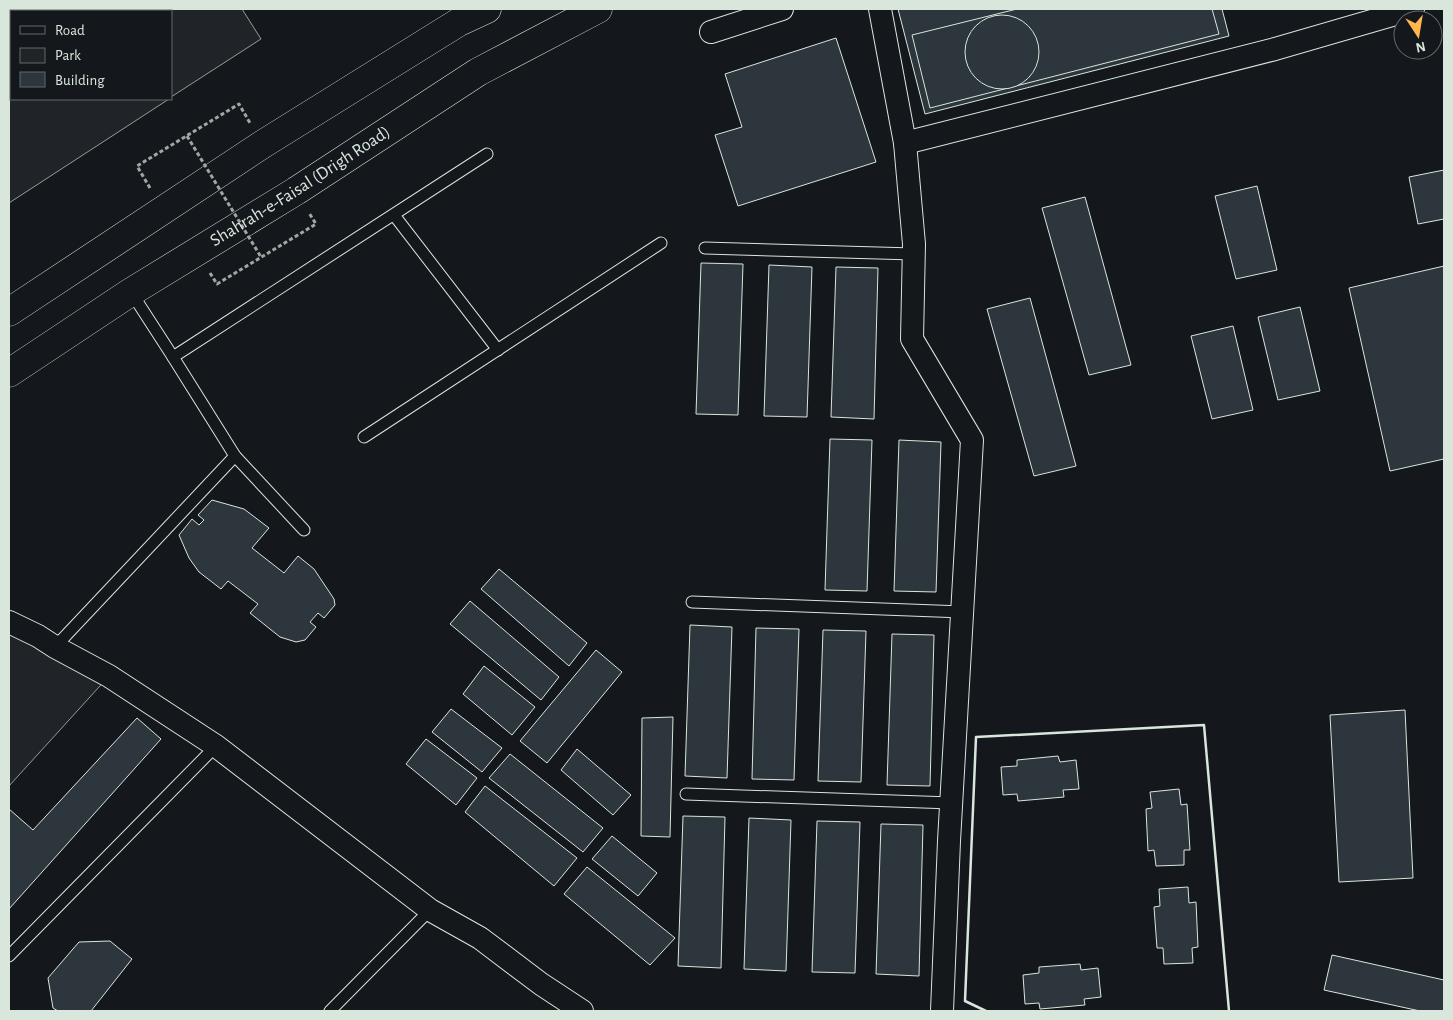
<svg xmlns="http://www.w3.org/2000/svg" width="1453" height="1020" font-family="'Alegreya Sans',sans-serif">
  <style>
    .green { fill: #202428; stroke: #939e99 }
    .building { fill: #2c363c; stroke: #d8e6dc }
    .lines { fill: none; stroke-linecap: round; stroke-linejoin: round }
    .service-casing { stroke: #d8e6dc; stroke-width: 13 }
    .minor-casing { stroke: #d8e6dc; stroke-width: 24 }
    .trunk-casing { stroke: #d8e6dc; stroke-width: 29 }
    .path { stroke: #9da8a2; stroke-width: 3; stroke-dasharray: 4 2.5; stroke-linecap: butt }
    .service { stroke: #14181c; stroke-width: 11 }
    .minor { stroke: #14181c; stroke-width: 22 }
    .trunk { stroke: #14181c; stroke-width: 28 }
    .path-bridge { stroke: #9da8a2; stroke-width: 3; stroke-dasharray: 4 2.5; stroke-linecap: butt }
    .wall { stroke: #d8e6dc; stroke-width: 2.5 }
    .labels { text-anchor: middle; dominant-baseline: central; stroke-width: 4; stroke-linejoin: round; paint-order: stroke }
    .street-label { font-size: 18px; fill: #d8e6dc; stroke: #14181c }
  </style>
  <rect width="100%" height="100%" fill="#14181c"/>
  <g class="green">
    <path d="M9,9H242L261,39L171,97V11H11V99H169L9,203Z"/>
    <path d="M9,622L109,676L9,786Z"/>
  </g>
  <g class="building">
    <path d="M898,9H1222L1229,36L925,114Z"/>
    <path d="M1017,9H1212L1219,34L930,108L912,35Z"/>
    <circle cx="1002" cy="52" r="37"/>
    <path d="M836,38L876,162L738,206L715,135L742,127L725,74Z"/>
    <path d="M1444,170V219L1418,224L1409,177Z"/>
    <path d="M1257,186L1277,270L1236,279L1215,196Z"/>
    <path d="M1085,197L1131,365L1089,375L1042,208Z"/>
    <path d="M701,263L743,264L738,415L696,414Z"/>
    <path d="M769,265L812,267L807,417L764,416Z"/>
    <path d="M1444,266V459L1390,471L1349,288Z"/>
    <path d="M836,267L878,268L874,419L831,417Z"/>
    <path d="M1030,298L1076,466L1034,476L987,309Z"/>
    <path d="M1300,307L1320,391L1278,400L1258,317Z"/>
    <path d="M1233,326L1253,410L1212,419L1191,336Z"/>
    <path d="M830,439L872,440L867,591L825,590Z"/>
    <path d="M899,440L941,442L936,592L894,591Z"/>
    <path d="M212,500L244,509L269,528L252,548L284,573L298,556L314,569L334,599L335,605L324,618L318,613L310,622L316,627L305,640L296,642L280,637L250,613L258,604L228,581L221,589L199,572L189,558L179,535L192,519L199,525L204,520L198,515Z"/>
    <path d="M499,569L587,643L569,666L481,589Z"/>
    <path d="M470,601L559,677L541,700L450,624Z"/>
    <path d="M690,625L732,627L727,778L685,776Z"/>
    <path d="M756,628L799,629L794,780L752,779Z"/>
    <path d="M823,630L866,631L861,782L818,781Z"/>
    <path d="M892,634L934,635L930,786L887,785Z"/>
    <path d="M596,650L622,672L547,763L520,741Z"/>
    <path d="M484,666L535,707L512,735L463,694Z"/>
    <path d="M451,709L502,748L482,772L432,732Z"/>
    <path d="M1405,710L1413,878L1339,882L1330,715Z"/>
    <path d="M673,717L670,837L641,836L642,718Z"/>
    <path d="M137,718L161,739L9,909V809L33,830Z"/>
    <path d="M426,739L477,778L456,805L406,764Z"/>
    <path d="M577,749L631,795L613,815L561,770Z"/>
    <path d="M510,754L603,828L583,852L489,778Z"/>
    <path d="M1058,756L1060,762L1076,760L1079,789L1063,790L1064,797L1018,801L1017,794L1003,795L1001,767L1017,766V760Z"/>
    <path d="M485,786L577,858L554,886L465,812Z"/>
    <path d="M1179,789L1181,805L1187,804L1190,850H1184V865L1156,866L1154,850L1148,851L1146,809L1152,808L1150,792Z"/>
    <path d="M683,816L725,817L721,968L678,966Z"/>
    <path d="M749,818L791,820L786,971L744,969Z"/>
    <path d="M817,821L860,822L855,973L812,972Z"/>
    <path d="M881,824L923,825L919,976L876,974Z"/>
    <path d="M612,836L657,873L638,896L592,859Z"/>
    <path d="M587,867L675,938L650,965L564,894Z"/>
    <path d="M1188,887L1189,903L1196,902L1198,947L1192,948L1193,963L1164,964L1163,948H1157L1154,907L1160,906L1159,889Z"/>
    <path d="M110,941L132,959L91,1011H58L53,1008L48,978L79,942Z"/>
    <path d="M1332,955L1444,980V1011H1420L1324,990Z"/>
    <path d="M1080,964L1081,970L1098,968L1101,997L1084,999L1085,1005L1040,1009L1039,1003L1025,1004L1023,975L1039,973V967Z"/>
  </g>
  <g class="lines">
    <g class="service-casing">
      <g id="service">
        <path d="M394,215L498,350"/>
        <path d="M705,248L914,254"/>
        <path d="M131,292L173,357L487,154"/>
        <path d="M173,357L235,456L304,530"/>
        <path d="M364,437L661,243"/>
        <path d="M692,602L963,612"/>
        <path d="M55,647L235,456"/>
        <path d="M686,794L952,803"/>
        <path d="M9,956L216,746"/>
        <path d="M330,1011L430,910"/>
      </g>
    </g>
    <g class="minor-casing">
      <g id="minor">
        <path d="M880,9L905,143L914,244L912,339L972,440L949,841L942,1011"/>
        <path d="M711,32L782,9"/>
        <path d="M905,143L1275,49L1413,9"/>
        <path d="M9,622L38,636L55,647L109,676L216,746L430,910L480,938L541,984L582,1011"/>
      </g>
    </g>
    <g class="trunk-casing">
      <g id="trunk">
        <path d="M9,312L263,144L459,22L487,9"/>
        <path id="s1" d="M9,373L131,292L296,191L478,72L598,9"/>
      </g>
    </g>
    <g class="path">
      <path d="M150,188L137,166L239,104L250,123"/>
      <path d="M210,273L217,284L316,224L309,213"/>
    </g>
    <use href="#service" class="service"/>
    <use href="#minor" class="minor"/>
    <use href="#trunk" class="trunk"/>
    <path class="path-bridge" d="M187,136L261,257"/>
    <path class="wall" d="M986,1011L965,1001L976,737L1204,725L1229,1011"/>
  </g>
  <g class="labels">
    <g class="street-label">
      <text stroke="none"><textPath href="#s1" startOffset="346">Shahrah-e-Faisal (Drigh Road)</textPath></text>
    </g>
  </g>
  <rect width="1453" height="1020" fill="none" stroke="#d8e6dc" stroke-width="20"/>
  <rect x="10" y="10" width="162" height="90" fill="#14181c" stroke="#626a69"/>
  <rect x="20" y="26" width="25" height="8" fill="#14181c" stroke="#626a69"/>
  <text x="55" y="35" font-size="15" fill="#d8e6dc">Road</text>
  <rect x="20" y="48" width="25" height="15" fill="#202428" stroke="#626a69"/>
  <text x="55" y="60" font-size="15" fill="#d8e6dc">Park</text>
  <rect x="20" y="72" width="25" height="15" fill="#2c363c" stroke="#626a69"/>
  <text x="55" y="85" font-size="15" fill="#d8e6dc">Building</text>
  <g transform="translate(1418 35) rotate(168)"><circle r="24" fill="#14181c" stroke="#626a69"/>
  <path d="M0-4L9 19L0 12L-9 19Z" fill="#ffb74d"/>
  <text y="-8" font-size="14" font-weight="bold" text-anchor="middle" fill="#d8e6dc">N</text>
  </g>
</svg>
